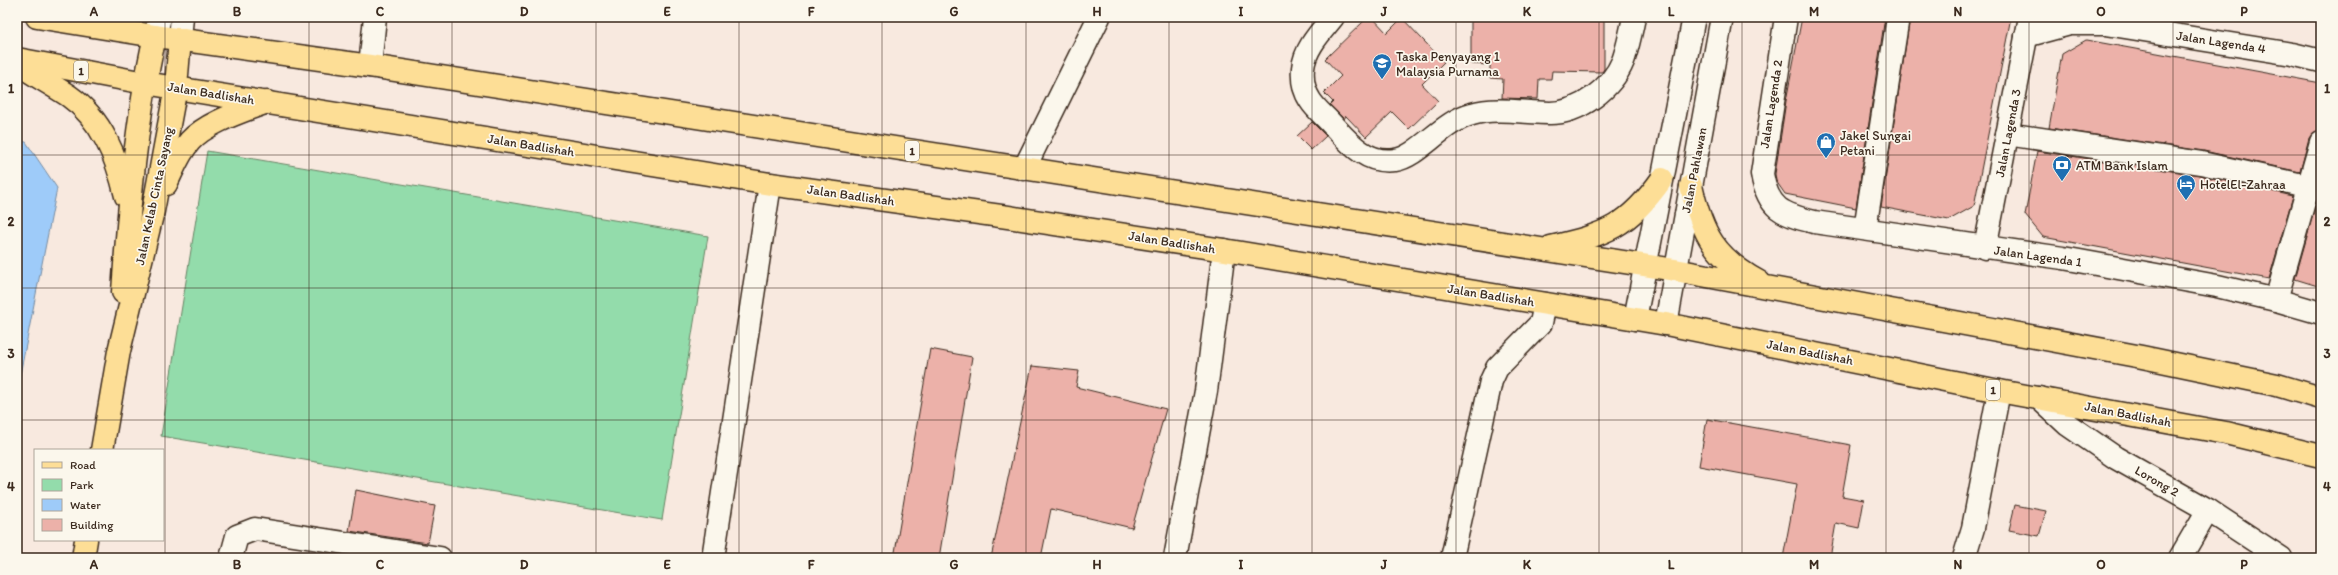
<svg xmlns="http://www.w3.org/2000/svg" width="2338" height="575" font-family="Itim,sans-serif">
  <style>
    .green { fill: #93dcab; stroke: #678364 }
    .water { fill: #9ecbf9; stroke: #768ba1 }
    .building { fill: #ecb1a9; stroke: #3b2a1e }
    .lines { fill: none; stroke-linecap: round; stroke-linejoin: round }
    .minor-casing { stroke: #3b2a1e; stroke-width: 25 }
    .major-casing { stroke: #3b2a1e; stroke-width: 25 }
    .minor { stroke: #fbf7ec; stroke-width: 22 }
    .major { stroke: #fdde96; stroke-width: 22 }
    .grid { fill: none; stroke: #3b2a1e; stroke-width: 1; stroke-opacity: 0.55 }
    .labels { text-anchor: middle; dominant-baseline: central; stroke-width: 3.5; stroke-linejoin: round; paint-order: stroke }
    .shield { fill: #fbf7ec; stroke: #75685c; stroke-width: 1 }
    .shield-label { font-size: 12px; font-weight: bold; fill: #3b2a1e }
    .street-label { font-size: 13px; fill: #3b2a1e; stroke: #fbf7ec }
    .poi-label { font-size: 13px; fill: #3b2a1e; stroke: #fbf7ec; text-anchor: start }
    .neatline { fill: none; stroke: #3b2a1e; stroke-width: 1.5 }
    .grid-label { font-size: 13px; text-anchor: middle; font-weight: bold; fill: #3b2a1e }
  </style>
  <rect width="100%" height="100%" fill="#f8e9df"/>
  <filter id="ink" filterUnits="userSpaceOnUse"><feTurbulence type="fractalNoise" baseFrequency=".025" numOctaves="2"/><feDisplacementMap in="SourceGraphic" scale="8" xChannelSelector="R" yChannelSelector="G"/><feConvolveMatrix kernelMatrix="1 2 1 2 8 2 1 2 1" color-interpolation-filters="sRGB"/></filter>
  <g filter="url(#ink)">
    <path class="green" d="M207,151L708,236L662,520L161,436Z"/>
    <path class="water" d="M17,141L26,142L57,188L17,390Z"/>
    <g class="building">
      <path d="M1368,17H1372L1387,33L1402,18L1444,62L1422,84L1438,101L1409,129L1392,112L1366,137L1346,116L1344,119L1330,105L1333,102L1324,93L1341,76L1325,59Z"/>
      <path d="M1471,17H1604V69L1602,72L1552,71L1551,79H1539L1538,99L1502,98L1503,79L1490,78V65L1471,64Z"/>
      <path d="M1802,17H1885L1856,208L1785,194L1776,181L1775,174L1786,101Z"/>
      <path d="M1910,17H2011L1974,206L1949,220L1881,207Z"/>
      <path d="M2086,40L2321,83V130L2313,133L2309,138L2300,172L2204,151L2049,128L2062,54Z"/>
      <path d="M1312,122L1326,136L1311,150L1297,136Z"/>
      <path d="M2037,151L2199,175L2293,196L2269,279L2043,237L2025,215Z"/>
      <path d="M2317,201H2321V287L2295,279Z"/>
      <path d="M930,349L972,357L939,558H894Z"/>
      <path d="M1032,366L1079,371L1076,387L1166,409L1132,528L1051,509L1041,558H991Z"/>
      <path d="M1707,419L1851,445L1842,496L1864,500L1859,528L1836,523L1830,558H1783L1797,484L1699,466Z"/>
      <path d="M356,490L435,506L428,543L349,531Z"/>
      <path d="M2015,505L2046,511L2039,536L2009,530Z"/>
    </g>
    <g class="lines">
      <g class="minor-casing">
        <g id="minor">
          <path d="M1333,17C1321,32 1305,48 1303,68C1302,79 1304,91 1310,100C1315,108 1322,114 1328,120C1346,139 1365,165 1395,160C1418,157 1443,121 1472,114C1496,107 1525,113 1550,113C1580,113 1612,88 1623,61C1628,47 1631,32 1634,17"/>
          <path d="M1786,17L1762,174C1768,209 1782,214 1814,222L2063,258L2217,286L2276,300L2321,313"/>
          <path d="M155,36L160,17"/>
          <path d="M2026,36L2070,24H2106L2292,54L2321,61"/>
          <path d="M180,39L182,17"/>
          <path d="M370,66L375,17"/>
          <path d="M2007,134L2201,163L2321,189"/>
          <path d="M1024,169L1099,17"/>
          <path d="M1865,229L1898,17"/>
          <path d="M1985,248L2030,17"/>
          <path d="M2276,300L2321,142"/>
          <path d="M1635,319L1694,17"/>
          <path d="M1666,324L1722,17"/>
          <path d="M2039,398L2068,425L2116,458L2208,510L2281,558"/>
          <path d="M231,558L237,536L255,529L440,558"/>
          <path d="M713,558L770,184"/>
          <path d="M1175,558L1206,391L1224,250"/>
          <path d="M1452,558L1491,381L1497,368L1541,323L1545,304"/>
          <path d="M1964,558L1973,528L1999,391"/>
          <path d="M2180,558L2208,510"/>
        </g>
      </g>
      <g class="major-casing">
        <g id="major">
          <path d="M37,17L155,36L370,66L1675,270L2142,357L2277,385L2321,398"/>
          <path d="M17,59L145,83L770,184L1008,217L1224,250L1666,324L1999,391L2226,433L2321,456"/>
          <path d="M17,63C34,75 52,85 69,96C102,119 117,158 126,196"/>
          <path d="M166,184C173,170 179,153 190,141C207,122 244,111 267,102"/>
          <path d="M1691,186C1702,234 1715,258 1759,282"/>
          <path d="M1551,247C1607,234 1628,227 1662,179"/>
          <path d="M123,292C129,206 136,120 155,36"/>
          <path d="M102,450L119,351L153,211L176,87L180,39"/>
          <path d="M83,558L86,540"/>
        </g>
      </g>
      <use href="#minor" class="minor"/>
      <use href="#major" class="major"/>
    </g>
  </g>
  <path class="grid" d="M165,17V558M309,17V558M452,17V558M596,17V558M739,17V558M882,17V558M1026,17V558M1169,17V558M1312,17V558M1456,17V558M1599,17V558M1742,17V558M1886,17V558M2029,17V558M2173,17V558M17,155H2321M17,288H2321M17,420H2321"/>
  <defs>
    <g id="school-pin" transform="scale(1)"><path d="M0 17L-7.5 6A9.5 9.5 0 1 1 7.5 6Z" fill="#1f6fb2" stroke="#fbf7ec"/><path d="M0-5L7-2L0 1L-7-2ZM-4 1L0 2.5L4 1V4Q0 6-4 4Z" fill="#fff"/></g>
    <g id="shop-pin" transform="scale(1)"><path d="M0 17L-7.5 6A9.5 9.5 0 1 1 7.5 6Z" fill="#1f6fb2" stroke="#fbf7ec"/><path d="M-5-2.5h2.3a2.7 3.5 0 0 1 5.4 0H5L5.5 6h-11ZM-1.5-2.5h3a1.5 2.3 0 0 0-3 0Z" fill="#fff"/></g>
    <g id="bank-pin" transform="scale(1)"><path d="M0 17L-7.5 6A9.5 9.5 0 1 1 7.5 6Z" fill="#1f6fb2" stroke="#fbf7ec"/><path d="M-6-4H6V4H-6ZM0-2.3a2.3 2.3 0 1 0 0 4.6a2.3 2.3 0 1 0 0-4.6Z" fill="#fff"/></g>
    <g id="hotel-pin" transform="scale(1)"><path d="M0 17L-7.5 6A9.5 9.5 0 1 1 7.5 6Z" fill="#1f6fb2" stroke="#fbf7ec"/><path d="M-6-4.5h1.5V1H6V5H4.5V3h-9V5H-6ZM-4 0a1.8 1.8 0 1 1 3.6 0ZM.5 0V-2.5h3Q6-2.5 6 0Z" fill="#fff"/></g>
  </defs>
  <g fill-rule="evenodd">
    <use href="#school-pin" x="1382" y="63"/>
    <use href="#shop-pin" x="1826" y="142"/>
    <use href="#bank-pin" x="2062" y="165"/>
    <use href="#hotel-pin" x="2186" y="184"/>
  </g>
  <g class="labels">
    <g class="shield">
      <rect x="74" y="61" width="14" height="20" rx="3"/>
      <rect x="905" y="141" width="14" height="20" rx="3"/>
      <rect x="1986" y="380" width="14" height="20" rx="3"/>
    </g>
    <g class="shield-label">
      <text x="81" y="71">1</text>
      <text x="912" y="151">1</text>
      <text x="1993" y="390">1</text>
    </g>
    <g class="street-label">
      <text transform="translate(2221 42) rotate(9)">Jalan Lagenda 4</text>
      <text transform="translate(211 93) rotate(9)">Jalan Badlishah</text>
      <text transform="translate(1771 104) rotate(-81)">Jalan Lagenda 2</text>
      <text transform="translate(2008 133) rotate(-79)">Jalan Lagenda 3</text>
      <text transform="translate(531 145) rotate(9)">Jalan Badlishah</text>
      <text transform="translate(1694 170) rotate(-79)">Jalan Pahlawan</text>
      <text transform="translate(851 195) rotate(8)">Jalan Badlishah</text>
      <text transform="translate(154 196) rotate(-78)">Jalan Kelab Cinta Sayang</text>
      <text transform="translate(1172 242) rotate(9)">Jalan Badlishah</text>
      <text transform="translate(2038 256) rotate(8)">Jalan Lagenda 1</text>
      <text transform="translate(1491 295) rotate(9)">Jalan Badlishah</text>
      <text transform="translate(1810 352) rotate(11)">Jalan Badlishah</text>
      <text transform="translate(2128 414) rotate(11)">Jalan Badlishah</text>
      <text transform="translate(2157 481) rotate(30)">Lorong 2</text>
    </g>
    <g class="poi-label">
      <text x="1396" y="56">Taska Penyayang 1<tspan x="1396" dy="15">Malaysia Purnama</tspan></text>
      <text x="1840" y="135">Jakel Sungai<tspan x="1840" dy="15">Petani</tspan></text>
      <text x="2076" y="165">ATM Bank Islam</text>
      <text x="2200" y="184">HotelEl-Zahraa</text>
    </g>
  </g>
  <rect width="2338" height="575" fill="none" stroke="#fbf7ec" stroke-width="44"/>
  <rect x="34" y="449" width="130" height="92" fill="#fbf7ec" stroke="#aea59a"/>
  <rect x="42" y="462" width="20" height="6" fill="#fdde96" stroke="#aea59a"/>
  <text x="70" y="469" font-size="12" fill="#3b2a1e">Road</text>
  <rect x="42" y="479" width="20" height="12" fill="#93dcab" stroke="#aea59a"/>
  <text x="70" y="489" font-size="12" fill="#3b2a1e">Park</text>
  <rect x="42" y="499" width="20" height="12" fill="#9ecbf9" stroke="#aea59a"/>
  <text x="70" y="509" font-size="12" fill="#3b2a1e">Water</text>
  <rect x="42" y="519" width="20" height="12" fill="#ecb1a9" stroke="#aea59a"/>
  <text x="70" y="529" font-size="12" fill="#3b2a1e">Building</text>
  <rect x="22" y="22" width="2294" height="531" class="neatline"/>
  <g class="grid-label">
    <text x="94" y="16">A</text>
    <text x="237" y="16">B</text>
    <text x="380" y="16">C</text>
    <text x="524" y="16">D</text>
    <text x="667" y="16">E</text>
    <text x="811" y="16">F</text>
    <text x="954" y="16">G</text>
    <text x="1097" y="16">H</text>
    <text x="1241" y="16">I</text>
    <text x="1384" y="16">J</text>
    <text x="1527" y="16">K</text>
    <text x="1671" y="16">L</text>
    <text x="1814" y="16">M</text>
    <text x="1958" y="16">N</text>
    <text x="2101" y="16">O</text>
    <text x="2244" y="16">P</text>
    <text x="11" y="93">1</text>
    <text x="2327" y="93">1</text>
    <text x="11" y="226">2</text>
    <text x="2327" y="226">2</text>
    <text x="11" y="358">3</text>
    <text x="2327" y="358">3</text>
    <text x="11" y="491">4</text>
    <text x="2327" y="491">4</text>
    <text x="94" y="569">A</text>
    <text x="237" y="569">B</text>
    <text x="380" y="569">C</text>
    <text x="524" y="569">D</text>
    <text x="667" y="569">E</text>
    <text x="811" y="569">F</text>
    <text x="954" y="569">G</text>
    <text x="1097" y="569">H</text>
    <text x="1241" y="569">I</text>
    <text x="1384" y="569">J</text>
    <text x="1527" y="569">K</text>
    <text x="1671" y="569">L</text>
    <text x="1814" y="569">M</text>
    <text x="1958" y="569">N</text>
    <text x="2101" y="569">O</text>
    <text x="2244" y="569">P</text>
  </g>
</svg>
